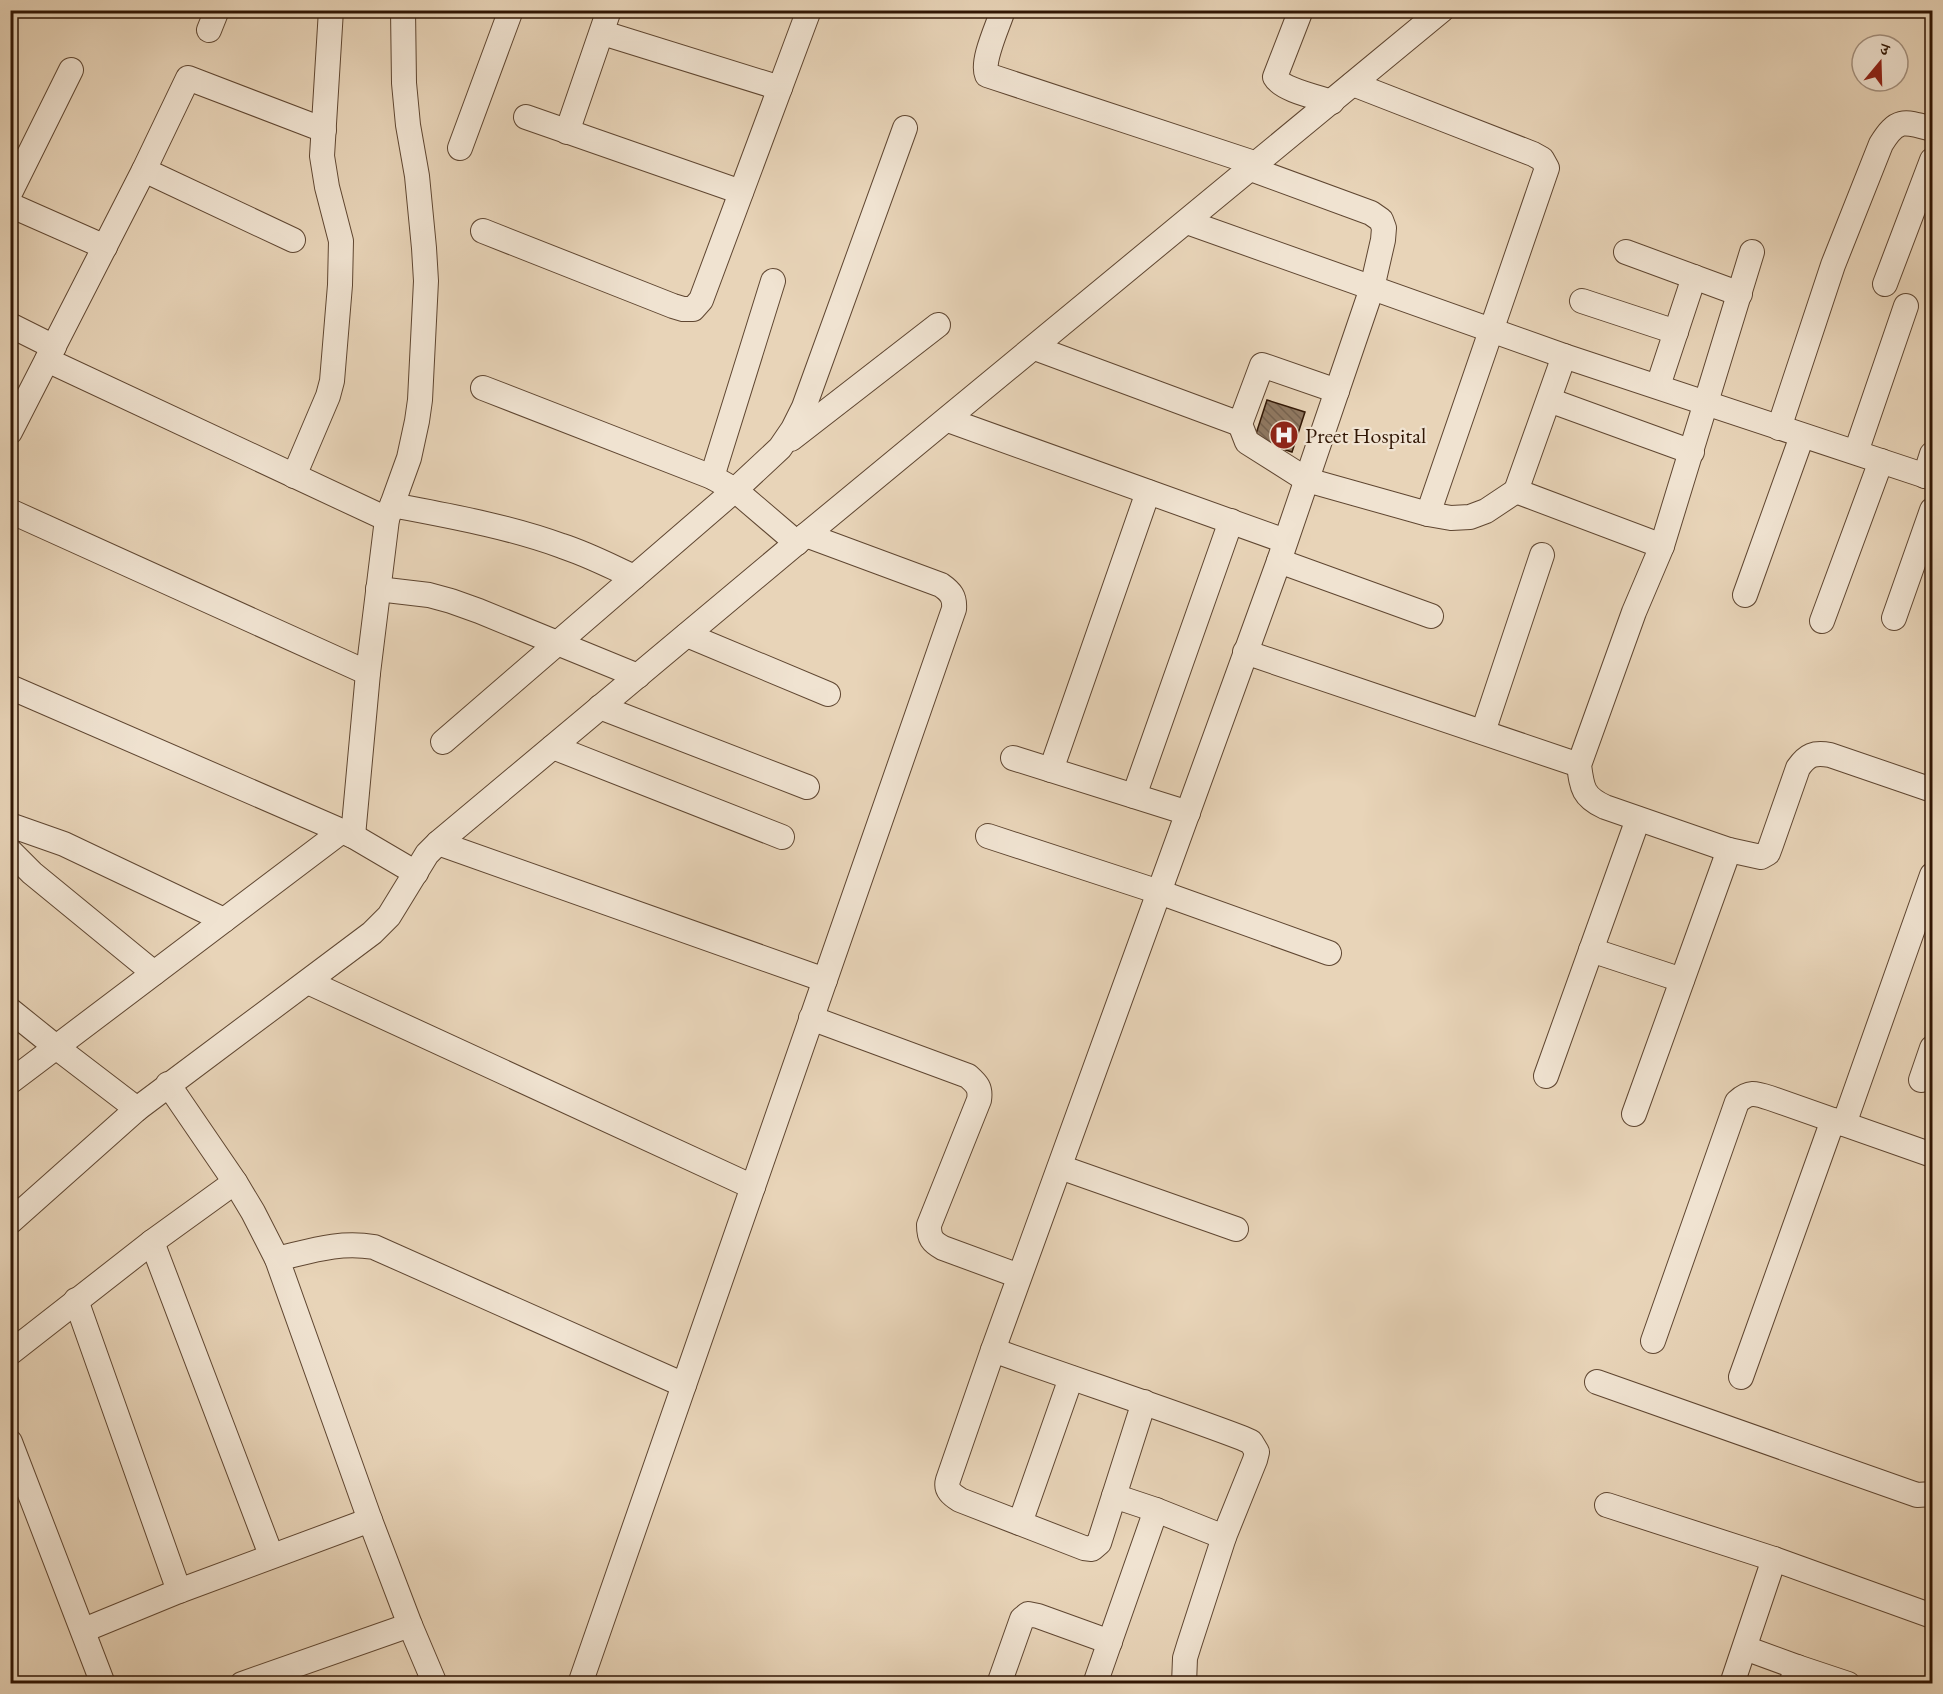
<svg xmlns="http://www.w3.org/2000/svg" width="1943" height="1694" font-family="'EB Garamond','Noto Serif Devanagari',serif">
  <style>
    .building { fill: url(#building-back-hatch); stroke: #311604; stroke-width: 1.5 }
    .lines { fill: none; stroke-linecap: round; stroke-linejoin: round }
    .minor-casing { stroke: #5f4631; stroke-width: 26 }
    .minor { stroke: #f0e3d1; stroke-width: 24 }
    .labels { text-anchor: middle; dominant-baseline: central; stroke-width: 4.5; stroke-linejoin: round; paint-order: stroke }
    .poi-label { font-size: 22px; fill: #311604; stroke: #f0e3d1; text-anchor: start }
  </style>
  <defs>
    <pattern id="building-back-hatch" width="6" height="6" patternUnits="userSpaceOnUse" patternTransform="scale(1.5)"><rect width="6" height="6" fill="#907962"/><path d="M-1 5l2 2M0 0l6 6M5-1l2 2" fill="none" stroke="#76624f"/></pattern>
  </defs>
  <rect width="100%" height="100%" fill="#e8d4b8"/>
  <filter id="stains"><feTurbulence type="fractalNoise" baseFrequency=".00333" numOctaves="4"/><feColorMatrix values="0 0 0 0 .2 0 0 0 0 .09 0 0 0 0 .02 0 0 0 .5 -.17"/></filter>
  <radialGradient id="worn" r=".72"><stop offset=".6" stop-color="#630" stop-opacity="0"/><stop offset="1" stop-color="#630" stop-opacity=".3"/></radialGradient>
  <path class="building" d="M1267,400L1305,412L1292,452L1254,440Z"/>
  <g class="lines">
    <g class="minor-casing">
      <g id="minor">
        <path d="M1003,10C998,26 981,61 987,75L1257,164"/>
        <path d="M1301,10L1275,77C1282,90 1317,97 1332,102"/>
        <path d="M209,30L217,10"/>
        <path d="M603,33L780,88"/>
        <path d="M1353,84L1533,154L1542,159L1547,168L1428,514"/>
        <path d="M526,117L741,192"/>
        <path d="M567,132L609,10"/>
        <path d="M460,148L511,10"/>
        <path d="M144,170L188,78L324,130"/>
        <path d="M10,193L71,70"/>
        <path d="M10,205L105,247"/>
        <path d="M1187,222L1564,356L1932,478"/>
        <path d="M483,231L673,306L683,309H693L701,300L809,10"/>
        <path d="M1626,252L1740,294"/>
        <path d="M1752,252L1662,546L1634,612L1579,765C1582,788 1583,797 1605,807L1729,850L1761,857L1768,853L1771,845L1798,768C1807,755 1814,752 1830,755L1932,790"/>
        <path d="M1885,284L1932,160"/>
        <path d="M1582,301L1676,332"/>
        <path d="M10,325L54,347"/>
        <path d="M1035,348L1240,424L1262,365L1337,391"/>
        <path d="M1564,356L1516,491L1662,546"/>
        <path d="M47,360L387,519"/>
        <path d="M1658,386L1694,277"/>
        <path d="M483,388L712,477L735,490L797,543"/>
        <path d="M1549,400L1692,452"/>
        <path d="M948,420L1285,541"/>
        <path d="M1240,424L1247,442L1307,480L1428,514L1451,518L1470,517L1486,511L1516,491"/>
        <path d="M1779,428L1833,265L1881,144C1897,118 1904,121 1932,129"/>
        <path d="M10,432L144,170L293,240"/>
        <path d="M791,439L938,325"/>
        <path d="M1856,452L1906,306"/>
        <path d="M294,476L328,396L332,381L340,285L341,241L327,187L322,156L331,10"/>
        <path d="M1925,476L1932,454"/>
        <path d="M712,477L773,281"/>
        <path d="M392,505C449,516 507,526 562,546C587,554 610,566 634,577"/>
        <path d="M10,511L368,673"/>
        <path d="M1279,561L1431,616"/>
        <path d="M378,589L429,595L451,601L479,611L638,676"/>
        <path d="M1745,595L1802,436"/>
        <path d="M1894,618L1932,510"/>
        <path d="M1822,621L1881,461"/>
        <path d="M687,635L828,694"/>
        <path d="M1245,652L1579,765"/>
        <path d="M10,687L353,836L416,873"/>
        <path d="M600,707L807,787"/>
        <path d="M1483,732L1542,555"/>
        <path d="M443,742L735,490L780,448L793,429L804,407L905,128"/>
        <path d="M553,747L782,837"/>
        <path d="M1013,758L1188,813"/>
        <path d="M1051,770L1148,492"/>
        <path d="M1134,796L1231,521"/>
        <path d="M10,825L64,844L224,920"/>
        <path d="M353,836L368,673L387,519L409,458L417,421L420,400L426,281L424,248L417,176L408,125L404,83L403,10"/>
        <path d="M988,836L1159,892L1329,953"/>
        <path d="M438,843L825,980"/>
        <path d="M10,851L32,873L154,973"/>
        <path d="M1591,950L1682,980"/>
        <path d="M308,982L753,1187"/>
        <path d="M10,1010L56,1047L137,1109"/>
        <path d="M811,1018L968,1076C977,1084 981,1088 979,1100L929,1225C929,1238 932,1242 943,1248L1019,1276"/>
        <path d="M1546,1076L1638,819"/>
        <path d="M1921,1080L1932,1048"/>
        <path d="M10,1082L342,831"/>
        <path d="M168,1084L235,1182L253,1212L277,1259L370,1520L410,1625L435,1684"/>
        <path d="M1634,1114L1729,850"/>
        <path d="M1844,1124L1932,875"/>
        <path d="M1060,1167L1236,1229"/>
        <path d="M10,1222L137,1109L372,933L389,916L427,854L438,843L806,535L1442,10"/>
        <path d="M152,1242L271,1555"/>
        <path d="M277,1259C311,1251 339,1241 374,1247L684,1385"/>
        <path d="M76,1300L179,1591"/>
        <path d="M1653,1341L1737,1102C1749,1091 1755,1093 1770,1098L1932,1155"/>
        <path d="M993,1350C1076,1380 1160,1407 1242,1438L1251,1442L1257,1452L1255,1460L1224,1537L1189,1645L1185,1658L1184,1684"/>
        <path d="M10,1353L152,1242L235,1182"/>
        <path d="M1741,1377L1833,1120"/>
        <path d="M1597,1382L1917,1495L1932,1494"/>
        <path d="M1144,1402L1099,1543L1092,1549L1084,1548L960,1500C952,1495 945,1490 948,1480L993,1350L1279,561L1372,288L1383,240L1384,228L1381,220L1371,213L1251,169"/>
        <path d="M10,1442L103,1684"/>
        <path d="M1114,1496L1156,1510L1224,1537"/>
        <path d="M1607,1505L1774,1559L1932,1616"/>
        <path d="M1020,1523L1071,1378"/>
        <path d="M84,1630L179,1591L370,1520"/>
        <path d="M1745,1648L1797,1667"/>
        <path d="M242,1684L410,1625"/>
        <path d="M580,1684L954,609C955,597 951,592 941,585L806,535"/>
        <path d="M999,1684L1022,1619L1028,1614L1038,1616L1110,1642"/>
        <path d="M1095,1684L1156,1510"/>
        <path d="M1732,1684L1774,1559"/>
        <path d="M1791,1684L1797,1667L1848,1684"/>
      </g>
    </g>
    <use href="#minor" class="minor"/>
  </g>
  <defs>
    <g id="hospital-disc" transform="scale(1.5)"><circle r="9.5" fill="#8f2418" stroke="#f0e3d1"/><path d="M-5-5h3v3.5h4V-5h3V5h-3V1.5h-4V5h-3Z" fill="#fff"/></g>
  </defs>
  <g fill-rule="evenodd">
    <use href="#hospital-disc" x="1284" y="435"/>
  </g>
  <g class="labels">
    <g class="poi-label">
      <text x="1305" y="435">Preet Hospital</text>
    </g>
  </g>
  <rect width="1943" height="1694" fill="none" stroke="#e8d4b8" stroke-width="36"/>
  <rect x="12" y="12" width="1919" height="1670" fill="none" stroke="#311604" stroke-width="3"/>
  <rect x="18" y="18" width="1907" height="1658" fill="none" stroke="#311604" stroke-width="1.5"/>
  <g transform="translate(1880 63) rotate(19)"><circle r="28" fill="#f0e3d1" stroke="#a4917f" stroke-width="1.5"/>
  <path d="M0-4.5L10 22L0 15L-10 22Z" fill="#8f2418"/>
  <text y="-9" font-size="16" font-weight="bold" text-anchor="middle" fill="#311604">उ</text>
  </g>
  <rect width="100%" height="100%" filter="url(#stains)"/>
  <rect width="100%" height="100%" fill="url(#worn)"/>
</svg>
